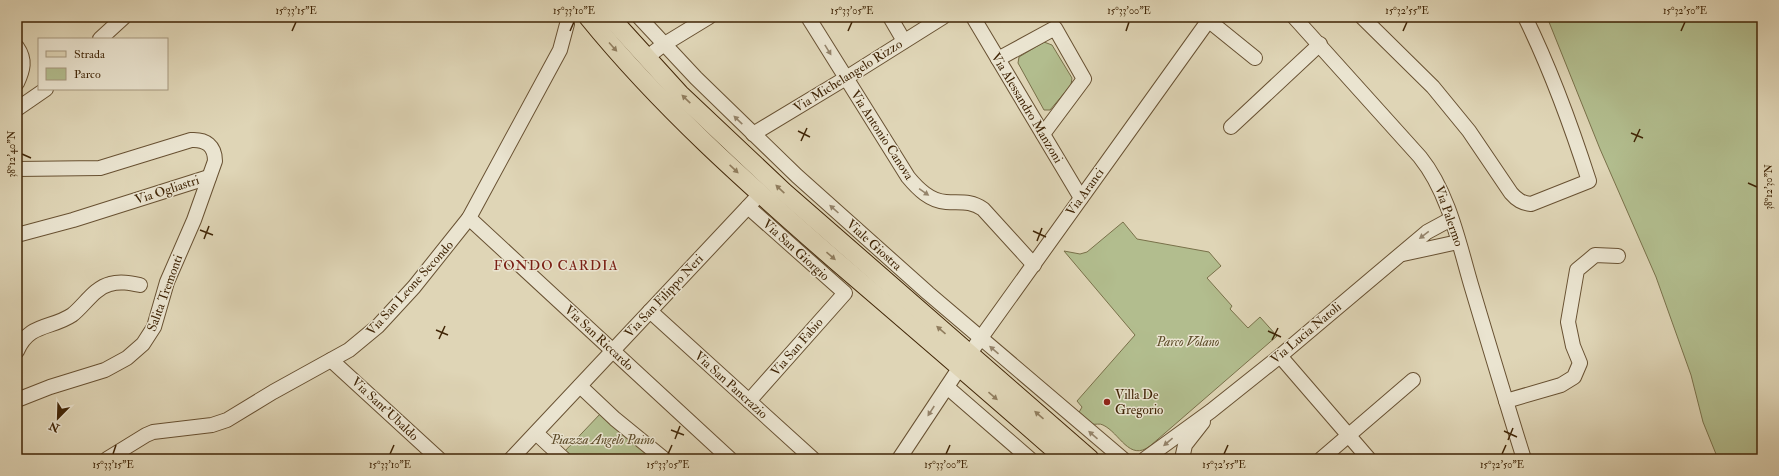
<svg xmlns="http://www.w3.org/2000/svg" width="1779" height="476" font-family="'IM FELL Double Pica',serif">
  <style>
    .green { fill: #b2bd8e; stroke: #79714a }
    .lines { fill: none; stroke-linecap: round; stroke-linejoin: round }
    .minor-casing { stroke: #685132; stroke-width: 16 }
    .major-casing { stroke: #402506; stroke-width: 20 }
    .minor { stroke: #eae4d0; stroke-width: 14 }
    .major { stroke: #dfd5b6; stroke-width: 18 }
    .oneway { fill: #907d5e }
    .oneway2 { fill: #95846b }
    .ticks { fill: none; stroke: #402506; stroke-width: 1.5 }
    .poi-dot { fill: #8f2418; stroke: #eae4d0; stroke-width: 1.5 }
    .labels { text-anchor: middle; dominant-baseline: central; stroke-width: 3; stroke-linejoin: round; paint-order: stroke }
    .street-label { font-size: 13px; fill: #402506; stroke: #eae4d0 }
    .park-label { font-size: 13px; font-style: italic; fill: #5c4b28; stroke: #eae4d0 }
    .poi-label { font-size: 13px; fill: #402506; stroke: #eae4d0; text-anchor: start }
    .neighbourhood-label { font-size: 14px; letter-spacing: 1px; fill: #7a1f14; stroke: #eae4d0 }
    .neatline { fill: none; stroke: #402506; stroke-width: 1.5 }
    .ticks-label { font-size: 10px; text-anchor: middle; fill: #402506 }
  </style>
  <rect width="100%" height="100%" fill="#dfd5b6"/>
  <filter id="stains"><feTurbulence type="fractalNoise" baseFrequency=".005" numOctaves="4"/><feColorMatrix values="0 0 0 0 .2 0 0 0 0 .09 0 0 0 0 .02 0 0 0 .5 -.17"/></filter>
  <radialGradient id="worn" r=".72"><stop offset=".6" stop-color="#630" stop-opacity="0"/><stop offset="1" stop-color="#630" stop-opacity=".3"/></radialGradient>
  <g class="green">
    <path d="M1547,17H1762V459H1718L1703,422L1691,375L1656,277L1600,149Z"/>
    <path d="M1044,42L1052,45L1072,78L1071,85L1050,110H1044L1018,63L1019,57Z"/>
    <path d="M1123,222L1137,239L1209,252L1221,266L1207,278L1232,306L1230,309L1248,328L1260,317L1277,336L1150,446C1129,462 1120,433 1103,425C1100,423 1095,425 1091,424C1086,423 1081,418 1077,416L1082,407L1077,401L1135,335L1064,251L1080,254L1087,252Z"/>
    <path d="M601,413L656,459H571L564,452Z"/>
  </g>
  <g class="lines">
    <g class="minor-casing">
      <g id="minor">
        <path d="M639,17L696,78L797,176L928,293L1123,459"/>
        <path d="M808,17L908,177C918,189 930,201 946,202C960,203 970,200 983,209L1034,265"/>
        <path d="M890,17L904,41"/>
        <path d="M973,17L1081,198"/>
        <path d="M1294,17L1420,157C1449,193 1459,244 1472,288C1489,345 1506,402 1524,459"/>
        <path d="M1362,17L1433,87L1469,131L1511,193C1517,200 1522,203 1531,204L1589,181C1571,125 1551,70 1525,17"/>
        <path d="M1208,20L1255,58"/>
        <path d="M100,39L124,17"/>
        <path d="M17,47C26,60 23,70 17,83"/>
        <path d="M646,58L663,45L709,17"/>
        <path d="M998,59L1055,28L1084,79L1043,134"/>
        <path d="M17,109L46,89"/>
        <path d="M1231,127L1320,44"/>
        <path d="M753,134L846,78L943,17"/>
        <path d="M17,169L100,168L191,140C206,139 215,146 215,161L194,220L167,282L154,327L143,344L127,358L105,370L50,387L17,400"/>
        <path d="M748,207L845,293L749,401"/>
        <path d="M469,218L730,459"/>
        <path d="M17,235L73,220L209,177"/>
        <path d="M1403,254L1458,242"/>
        <path d="M650,311L813,459"/>
        <path d="M17,351C29,323 51,329 72,315C84,306 94,288 110,284C120,281 130,283 140,285"/>
        <path d="M1280,356L1369,459"/>
        <path d="M331,360L439,459"/>
        <path d="M580,386L615,419L664,459"/>
        <path d="M947,387L1030,459"/>
        <path d="M1506,401L1561,385L1574,377L1580,363L1573,346L1568,322L1577,270L1595,255L1618,256"/>
        <path d="M536,433L564,459"/>
        <path d="M107,459L146,435L153,432L212,425L227,420L273,392L349,350L378,326L414,287L469,218L560,50L567,24"/>
        <path d="M511,459L760,194"/>
        <path d="M899,459L960,367L1211,17"/>
        <path d="M1145,459L1211,411L1280,356L1427,232L1451,219"/>
        <path d="M1182,459L1185,445L1203,422"/>
        <path d="M1321,459L1413,380"/>
      </g>
    </g>
    <g class="major-casing">
      <g id="major">
        <path d="M588,17C661,107 748,184 835,260C912,326 989,392 1065,459"/>
        <path d="M610,17L680,94L784,192L1090,459"/>
      </g>
    </g>
    <use href="#minor" class="minor"/>
    <use href="#major" class="major"/>
  </g>
  <defs><path id="oneway-solid" d="M-6-.8H1V-3.2L6.5 0L1 3.2V.8H-6Z"/></defs>
  <g class="oneway">
    <use href="#oneway-solid" transform="translate(613 47) rotate(48)"/>
    <use href="#oneway-solid" transform="translate(686 99) rotate(-136)"/>
    <use href="#oneway-solid" transform="translate(734 169) rotate(43)"/>
    <use href="#oneway-solid" transform="translate(780 189) rotate(-137)"/>
    <use href="#oneway-solid" transform="translate(831 256) rotate(41)"/>
    <use href="#oneway-solid" transform="translate(941 330) rotate(-139)"/>
    <use href="#oneway-solid" transform="translate(993 396) rotate(41)"/>
    <use href="#oneway-solid" transform="translate(1039 415) rotate(-139)"/>
  </g>
  <g class="oneway2">
    <use href="#oneway-solid" transform="translate(828 50) rotate(58)"/>
    <use href="#oneway-solid" transform="translate(738 120) rotate(-136)"/>
    <use href="#oneway-solid" transform="translate(924 192) rotate(35)"/>
    <use href="#oneway-solid" transform="translate(834 209) rotate(-138)"/>
    <use href="#oneway-solid" transform="translate(1424 235) rotate(143)"/>
    <use href="#oneway-solid" transform="translate(994 350) rotate(-139)"/>
    <use href="#oneway-solid" transform="translate(931 411) rotate(123)"/>
    <use href="#oneway-solid" transform="translate(1093 435) rotate(-139)"/>
    <use href="#oneway-solid" transform="translate(1168 442) rotate(140)"/>
  </g>
  <path class="ticks" d="M292,31L296,22M570,31L574,22M848,31L852,22M1126,31L1129,22M1403,31L1407,22M1681,31L1685,22M798,131L810,137M1631,133L1643,138M801,141L807,128M1634,142L1640,129M22,154L31,158M1748,183L1757,187M200,230L213,235M1033,231L1046,237M204,239L209,226M1037,241L1042,228M436,330L448,335M1268,331L1281,337M439,339L445,326M1272,340L1278,328M671,430L684,435M1504,431L1517,437M675,439L680,426M1508,440L1513,428M113,454L116,445M390,454L394,445M668,454L672,445M946,454L950,445M1224,454L1228,445M1502,454L1506,445"/>
  <circle class="poi-dot" cx="1107" cy="402" r="4"/>
  <g class="labels">
    <g class="street-label">
      <text transform="translate(848 76) rotate(-32)">Via Michelangelo Rizzo</text>
      <text transform="translate(1027 108) rotate(59)">Via Alessandro Manzoni</text>
      <text transform="translate(882 135) rotate(57)">Via Antonio Canova</text>
      <text transform="translate(167 190) rotate(-18)">Via Ogliastri</text>
      <text transform="translate(1085 192) rotate(-54)">Via Aranci</text>
      <text transform="translate(1449 216) rotate(71)">Via Palermo</text>
      <text transform="translate(874 245) rotate(42)">Viale Giostra</text>
      <text transform="translate(796 250) rotate(42)">Via San Giorgio</text>
      <text transform="translate(410 288) rotate(-48)">Via San Leone Secondo</text>
      <text transform="translate(165 293) rotate(-70)">Salita Tremonti</text>
      <text transform="translate(664 296) rotate(-47)">Via San Filippo Neri</text>
      <text transform="translate(1306 333) rotate(-40)">Via Lucia Natoli</text>
      <text transform="translate(599 338) rotate(43)">Via San Riccardo</text>
      <text transform="translate(797 347) rotate(-49)">Via San Fabio</text>
      <text transform="translate(731 385) rotate(42)">Via San Pancrazio</text>
      <text transform="translate(385 409) rotate(43)">Via Sant'Ubaldo</text>
    </g>
    <g class="park-label">
      <text x="1188" y="342">Parco Volano</text>
      <text x="603" y="440">Piazza Angelo Paino</text>
    </g>
    <g class="poi-label">
      <text x="1115" y="395">Villa De<tspan x="1115" dy="15">Gregorio</tspan></text>
    </g>
    <g class="neighbourhood-label">
      <text x="556" y="265">FONDO CARDIA</text>
    </g>
  </g>
  <rect width="1779" height="476" fill="none" stroke="#dfd5b6" stroke-width="44"/>
  <rect x="38" y="38" width="130" height="52" fill="#eae4d0" stroke="#a6987f"/>
  <rect x="46" y="51" width="20" height="6" fill="#dfd5b6" stroke="#a6987f"/>
  <text x="74" y="58" font-size="12" fill="#402506">Strada</text>
  <rect x="46" y="68" width="20" height="12" fill="#b2bd8e" stroke="#a6987f"/>
  <text x="74" y="78" font-size="12" fill="#402506">Parco</text>
  <g transform="translate(58 418) rotate(203)" stroke="#eae4d0" stroke-width="3" paint-order="stroke">
  <path d="M0-3L7 15L0 10L-7 15Z" fill="#402506"/>
  <text y="-6" font-size="11" font-weight="bold" text-anchor="middle" fill="#402506">N</text>
  </g>
  <rect x="22" y="22" width="1735" height="432" class="neatline"/>
  <g class="ticks-label">
    <text x="296" y="14">15°33'15"E</text>
    <text x="574" y="14">15°33'10"E</text>
    <text x="852" y="14">15°33'05"E</text>
    <text x="1129" y="14">15°33'00"E</text>
    <text x="1407" y="14">15°32'55"E</text>
    <text x="1685" y="14">15°32'50"E</text>
    <text transform="translate(11 154) rotate(-90)" y="4">38°12'40"N</text>
    <text transform="translate(1768 187) rotate(-90)" y="4">38°12'30"N</text>
    <text x="113" y="468">15°33'15"E</text>
    <text x="390" y="468">15°33'10"E</text>
    <text x="668" y="468">15°33'05"E</text>
    <text x="946" y="468">15°33'00"E</text>
    <text x="1224" y="468">15°32'55"E</text>
    <text x="1502" y="468">15°32'50"E</text>
  </g>
  <rect width="100%" height="100%" filter="url(#stains)"/>
  <rect width="100%" height="100%" fill="url(#worn)"/>
</svg>
